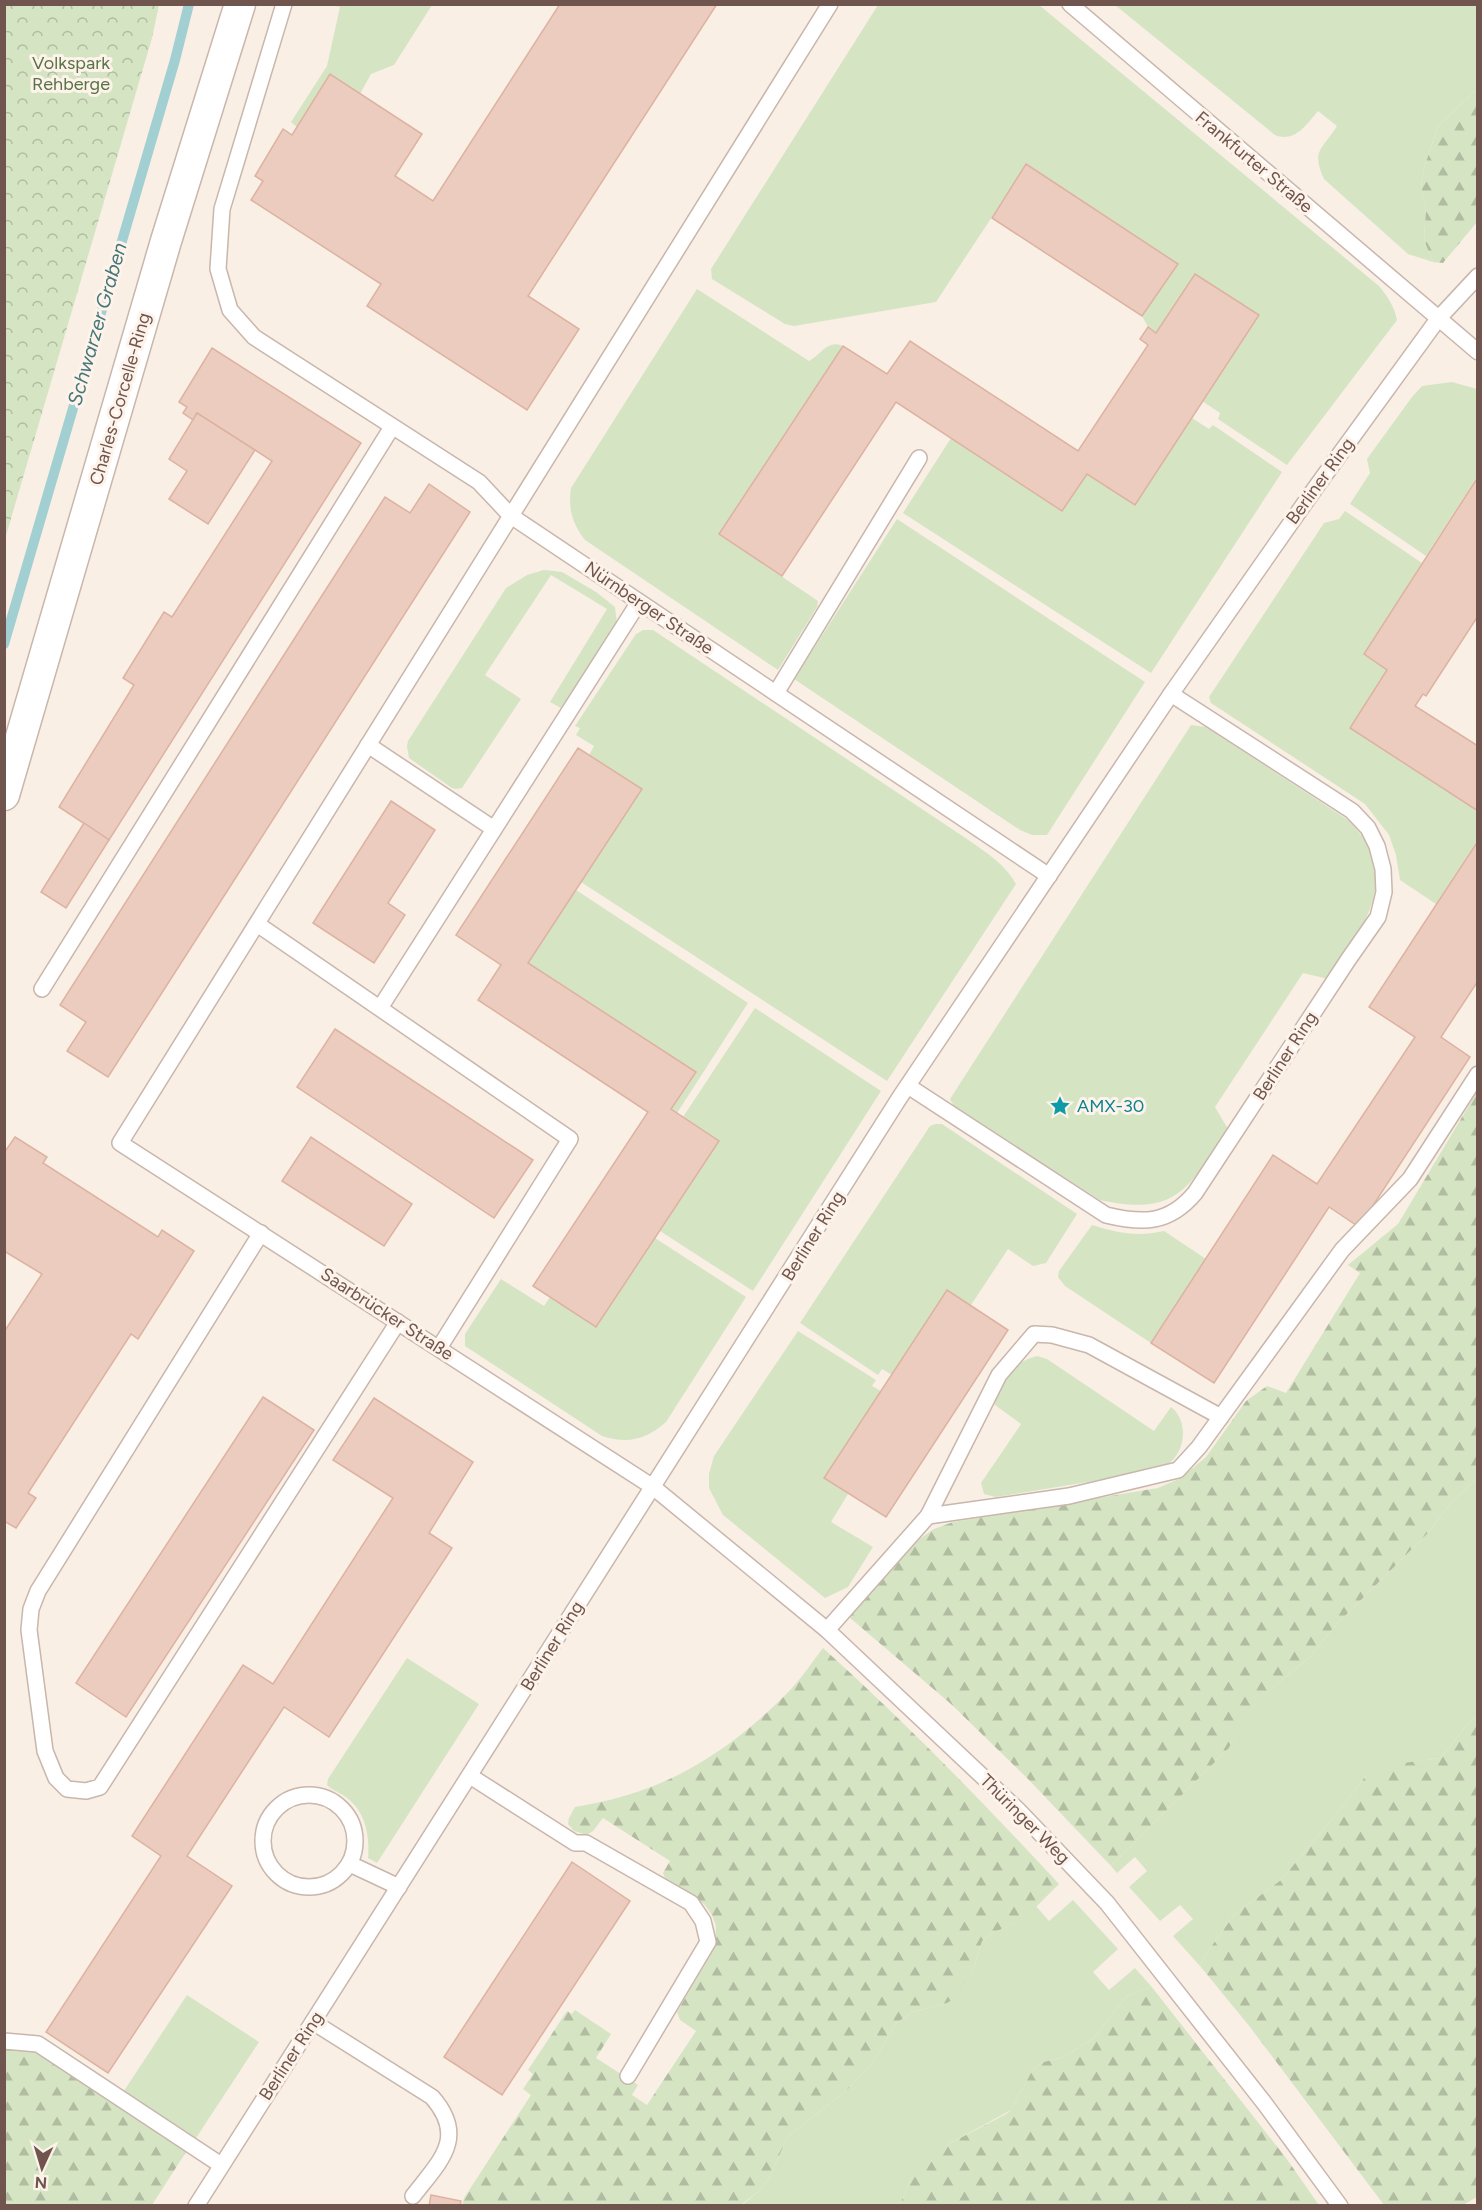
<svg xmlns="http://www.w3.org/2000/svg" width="1482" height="2210" font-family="Figtree,sans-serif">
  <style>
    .grass { fill: #d5e5c4 }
    .forest { fill: url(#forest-firs) }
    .park { fill: url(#park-crowns) }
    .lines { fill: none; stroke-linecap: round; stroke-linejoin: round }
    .stream { stroke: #a2cfd1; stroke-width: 10 }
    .building { fill: #ecccbf; stroke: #ddb2a1; stroke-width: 1.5 }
    .lane-casing { stroke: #c9b6ac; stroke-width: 18 }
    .street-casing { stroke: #c9b6ac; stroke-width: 33 }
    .lane { stroke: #fff; stroke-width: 15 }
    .street { stroke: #fff; stroke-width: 30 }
    .labels { text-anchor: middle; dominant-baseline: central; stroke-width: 6; stroke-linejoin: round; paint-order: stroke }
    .park-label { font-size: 18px; fill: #587446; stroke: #fdf3ea }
    .street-label { font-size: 18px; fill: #6f554d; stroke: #fdf3ea }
    .culture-label { font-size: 18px; fill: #0d838f; stroke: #fdf3ea; text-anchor: start }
    .water-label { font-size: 20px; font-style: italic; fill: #46777a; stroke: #fdf3ea }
  </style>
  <defs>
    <pattern id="forest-firs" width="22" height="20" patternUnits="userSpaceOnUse" patternTransform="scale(1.5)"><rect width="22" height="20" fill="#d5e5c4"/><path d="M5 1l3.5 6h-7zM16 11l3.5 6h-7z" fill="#b1bca1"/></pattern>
    <pattern id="park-crowns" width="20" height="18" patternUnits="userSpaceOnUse" patternTransform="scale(1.5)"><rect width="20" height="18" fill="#d5e5c4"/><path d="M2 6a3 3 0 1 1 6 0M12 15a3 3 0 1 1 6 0" fill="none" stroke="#b1bca1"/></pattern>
  </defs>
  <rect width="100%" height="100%" fill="#f9efe4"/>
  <g class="grass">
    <path d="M332,5H432L394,65L371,74L360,94L297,127L291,122L327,66L340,7Z"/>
    <path d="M878,5H1039L1379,286C1388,297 1394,306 1397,320L1287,465L1218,419L1220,413L1202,401L1258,315L1195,274L1156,333L1148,327L1142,316L1177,264L1026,165L936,302L794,326L785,324L712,279L711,269Z"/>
    <path d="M1115,5H1477V89L1438,126L1424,168L1421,187L1426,208L1424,240L1433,262L1408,254L1324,179C1311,150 1322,150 1337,126L1318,111C1306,125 1295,143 1275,135Z"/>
    <path d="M697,289L809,361C821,355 827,339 843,346L719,534L818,601L817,607L778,670L585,540C572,523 568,509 571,488Z"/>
    <path d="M1452,382L1477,389V477L1426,556L1350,504L1370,473L1367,459L1412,397L1422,386Z"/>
    <path d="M1192,418L1209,429L1213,425L1282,472L1151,673L903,513L951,438L1062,511L1087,474Z"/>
    <path d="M1345,511L1422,563L1364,654L1387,670L1350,728L1477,811V841L1436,904L1400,880L1396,855L1389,835L1365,804L1211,703L1209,697L1324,523L1339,519Z"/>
    <path d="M897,519L1145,682L1047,835H1032L1020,830L794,679Z"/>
    <path d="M544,570L562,572L596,592L615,607L617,624L561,708L550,702L607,609L551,575L485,675L521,699L462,788L456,789L452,788L409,758L407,746L408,741L506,588L527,575Z"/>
    <path d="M643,630H653L970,841C988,854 1005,864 1016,884L887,1081L581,882L642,789L589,755L594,746L576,735L580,728L575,726L636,634Z"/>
    <path d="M1191,725L1206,727L1348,820C1405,876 1363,928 1328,979L1303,973L1215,1107L1228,1129C1188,1188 1178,1217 1100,1200L954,1106L950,1099Z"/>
    <path d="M576,890L748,1003L677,1113L671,1109L696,1072L528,963Z"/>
    <path d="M755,1008L881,1091L753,1291L660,1231L719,1141L683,1117Z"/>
    <path d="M936,1124H942L1077,1214L1046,1263L1033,1266L1008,1249L971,1305L947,1290L892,1375L882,1369L878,1375L800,1323L930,1126Z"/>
    <path d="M1092,1225C1119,1233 1136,1237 1164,1231L1206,1259L1151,1343L1065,1286L1058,1277L1059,1271Z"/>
    <path d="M655,1238L746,1297L666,1422C646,1440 627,1444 602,1436L465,1346V1334L501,1279L544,1306L550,1297L596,1327Z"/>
    <path d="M798,1331L876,1380L872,1386L881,1391L824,1478L848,1494L831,1522L873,1547L848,1587L825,1598L723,1515L709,1488V1474L714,1456Z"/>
    <path d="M1037,1356L1047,1359L1154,1431L1171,1407C1189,1421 1186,1452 1167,1465C1162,1469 1155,1470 1149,1472L996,1497L984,1494L981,1483L1021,1424L995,1405C993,1394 1009,1371 1019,1364C1024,1360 1031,1358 1037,1356Z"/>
    <path d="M1477,1478V1715L1469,1722L1441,1758L1420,1761L1365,1777L1342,1807L1281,1880L1234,1915L1208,1951L1200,1966L1173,1936L1193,1919L1180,1905L1160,1921L1129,1887L1147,1871L1135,1857L1117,1873L1111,1866L1229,1748L1241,1720L1277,1684L1310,1657L1333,1628L1427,1534L1450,1504Z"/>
    <path d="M407,1658L479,1704L377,1863L368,1858C370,1834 365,1809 343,1795C338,1792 332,1790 327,1785L328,1779Z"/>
    <path d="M1073,1900L1118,1949L1093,1972L1109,1990L1135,1968L1151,1986L1126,1997L1093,2039L1063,2057L1040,2063L1032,2071L1011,2110L947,2145L911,2179L901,2202L896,2205L741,2206L760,2190L769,2178L788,2136L847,2090L874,2061L896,2023L913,2012L947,2003L974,1968L982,1941L994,1932L1021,1921L1035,1905L1049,1921Z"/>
    <path d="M187,1995L259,2042L196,2138L169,2120L166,2123L122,2094Z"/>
  </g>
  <g class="forest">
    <path d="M1477,89V222L1443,263L1433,262L1424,240L1426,209L1421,187L1424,168L1438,126Z"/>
    <path d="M1477,1092V1478L1450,1504L1427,1534L1333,1628L1310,1657L1277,1684L1242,1720L1229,1748L1111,1866L1028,1779L951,1704L849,1617L918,1540L934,1529L953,1522L1158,1488L1181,1478L1206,1457L1246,1401L1267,1386L1286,1393L1360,1273L1348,1265L1398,1224Z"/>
    <path d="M823,1648C906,1723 983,1802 1059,1884L1022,1921L994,1932L982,1941L974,1968L952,2000L947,2003L913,2012L896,2023L874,2061L847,2090L788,2136L769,2178L760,2190L741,2205L462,2206L464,2198L531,2095L523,2089L533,2074L528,2070L567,2011L572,2014L575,2010L611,2034L596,2058L638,2085L632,2095L647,2105L696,2031L680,2020L677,2012L715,1947L716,1926L712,1915L704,1904L665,1878L663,1873L670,1861L603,1818L593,1831L587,1835L574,1831L568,1824L569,1818L575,1807C591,1804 608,1801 624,1796C689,1778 746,1736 792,1688C803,1676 813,1661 823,1648Z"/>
    <path d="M1477,1715V2197L1463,2205H1384L1250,2027L1200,1966L1208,1951L1234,1915L1281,1880L1342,1807L1365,1777L1388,1765L1441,1758L1469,1722Z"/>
    <path d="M1151,1986L1286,2158L1319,2205H896L901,2202L911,2179L926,2160L947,2145L1006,2114L1011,2110L1032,2071L1040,2063L1063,2057L1093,2039L1126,1997Z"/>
    <path d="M5,2046L35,2048L162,2130L160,2135L186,2152L152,2205L5,2206Z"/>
  </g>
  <path class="park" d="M5,4L159,5L152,38L5,539Z"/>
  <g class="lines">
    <path class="stream" d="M4,644L175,60L189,4"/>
  </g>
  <g class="building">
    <path d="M560,4H717L528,296L579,329L527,410L367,306L381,284L251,200L263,181L255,176L283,129L292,135L330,74L422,134L395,176L433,201Z"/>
    <path d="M1026,164L1178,264L1142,316L992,218Z"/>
    <path d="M1195,274L1259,315L1135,505L1087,474L1062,511L896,402L782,576L719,534L843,346L887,374L910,341L1078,451L1148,345L1140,339L1148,327L1156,333Z"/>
    <path d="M212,348L361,443L109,840L59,807L134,685L123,678L164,612L172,617L272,461L197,413L193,420L183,413L187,407L179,402Z"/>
    <path d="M197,413L255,450L208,524L169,499L187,471L169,459Z"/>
    <path d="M1478,477V616L1426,696L1423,694L1415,706L1478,746V811L1350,728L1387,670L1364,654Z"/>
    <path d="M429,484L470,512L108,1077L67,1051L86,1022L60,1005L385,497L410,513Z"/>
    <path d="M578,748L642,789L528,963L696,1072L671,1109L719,1141L596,1327L533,1286L648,1112L478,1000L501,965L456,935Z"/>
    <path d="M391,801L435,830L388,903L405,915L374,963L313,923Z"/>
    <path d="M84,823L109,840L66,908L41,892Z"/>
    <path d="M1478,841V981L1441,1037L1470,1057L1359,1227L1329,1207L1214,1383L1151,1343L1273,1155L1317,1184L1415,1037L1369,1007Z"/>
    <path d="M335,1029L533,1160L494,1218L297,1087Z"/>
    <path d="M15,1137L47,1157L43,1163L158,1237L162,1230L194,1251L138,1339L131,1334L28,1493L36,1498L16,1528L4,1521V1332L42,1274L4,1251V1153Z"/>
    <path d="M311,1137L412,1204L384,1246L282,1181Z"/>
    <path d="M947,1290L1008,1330L886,1517L824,1478Z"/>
    <path d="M263,1397L314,1430L126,1717L76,1683Z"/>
    <path d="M374,1398L473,1462L429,1533L452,1548L329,1737L284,1707L187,1856L232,1886L108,2073L46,2032L161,1856L132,1836L243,1665L273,1684L393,1498L333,1460Z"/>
    <path d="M572,1862L630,1901L502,2095L444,2057Z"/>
    <path d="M431,2195L461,2201L460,2206H429Z"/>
  </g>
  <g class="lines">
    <g class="lane-casing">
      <g id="lane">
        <path d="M284,4L222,209L218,269L230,310L254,337L479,482L511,516L1049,876"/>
        <path d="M830,4L120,1143L653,1487L827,1630L1018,1810L1107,1903L1265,2104L1340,2206"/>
        <path d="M1070,4L1478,352"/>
        <path d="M776,693L919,458"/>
        <path d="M368,745L494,829"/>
        <path d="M257,924L570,1139L439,1348"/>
        <path d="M42,989L392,427"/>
        <path d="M380,1008L639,602"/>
        <path d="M908,1086L1106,1215C1143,1224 1169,1224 1195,1193L1348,960L1378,917L1384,892L1383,869L1377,846L1368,828L1352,811L1171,694"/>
        <path d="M261,1233L38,1591L31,1609L29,1630L45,1751L56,1778L67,1789L86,1791L100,1787L398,1322"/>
        <path d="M928,1516L999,1375L1034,1334L1052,1335L1089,1345L1221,1417"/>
        <path d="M827,1630L928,1516L1069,1496L1178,1470L1199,1447L1342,1250L1410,1179L1478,1074"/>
        <path d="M470,1776L575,1843H586L691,1903L703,1921L708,1942L628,2076"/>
        <circle cx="309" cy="1841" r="46"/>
        <path d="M350,1864L399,1887"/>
        <path d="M313,2022L432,2097C468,2138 439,2162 413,2196"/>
        <path d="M4,2041L38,2044L221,2165"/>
        <path d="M196,2206L900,1097L1171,694L1316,487L1438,319L1478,276"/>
      </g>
    </g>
    <g class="street-casing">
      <path id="street" d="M4,795L166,241L240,4"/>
    </g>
    <use href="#lane" class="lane"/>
    <use href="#street" class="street"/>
  </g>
  <defs>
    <g id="sight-bare" transform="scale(1.62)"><path d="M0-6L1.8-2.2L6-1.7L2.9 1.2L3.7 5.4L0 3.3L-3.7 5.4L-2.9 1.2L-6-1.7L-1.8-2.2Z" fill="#0f9aa8" stroke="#fdf3ea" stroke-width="2.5" paint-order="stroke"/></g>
  </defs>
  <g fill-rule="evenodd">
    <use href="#sight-bare" x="1060" y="1106"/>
  </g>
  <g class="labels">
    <g class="park-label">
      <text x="71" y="63">Volkspark<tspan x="71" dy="21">Rehberge</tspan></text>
    </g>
    <g class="street-label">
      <text transform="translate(1254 162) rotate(40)">Frankfurter Straße</text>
      <text transform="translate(120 399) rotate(-74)">Charles-Corcelle-Ring</text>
      <text transform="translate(1320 481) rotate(-54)">Berliner Ring</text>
      <text transform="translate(649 608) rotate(34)">Nürnberger Straße</text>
      <text transform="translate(1285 1056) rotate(-57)">Berliner Ring</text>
      <text transform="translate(813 1236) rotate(-58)">Berliner Ring</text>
      <text transform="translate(387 1314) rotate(33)">Saarbrücker Straße</text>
      <text transform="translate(552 1646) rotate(-58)">Berliner Ring</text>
      <text transform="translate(1025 1819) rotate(45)">Thüringer Weg</text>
      <text transform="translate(291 2056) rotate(-57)">Berliner Ring</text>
    </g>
    <g class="culture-label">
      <text x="1077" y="1106">AMX-30</text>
    </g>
    <g class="water-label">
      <text transform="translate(97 324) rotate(-74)">Schwarzer Graben</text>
    </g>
  </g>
  <rect width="1482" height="2210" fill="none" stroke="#6f554d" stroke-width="12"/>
  <g transform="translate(42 2168) rotate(184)" stroke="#fdf3ea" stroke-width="4.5" paint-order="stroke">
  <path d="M0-4.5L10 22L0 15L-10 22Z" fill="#6f554d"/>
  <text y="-9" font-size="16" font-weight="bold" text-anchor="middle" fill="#6f554d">N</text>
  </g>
</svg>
